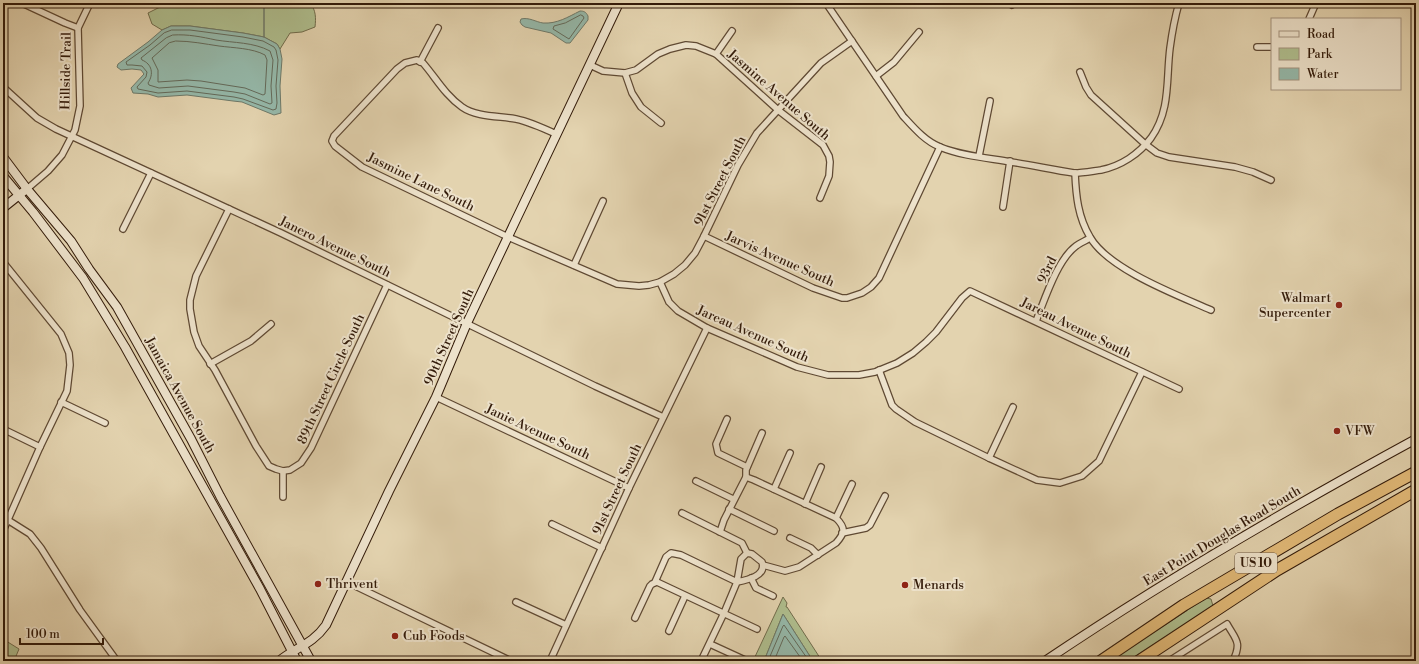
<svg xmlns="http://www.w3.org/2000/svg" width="1419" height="664" font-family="'Libre Bodoni',serif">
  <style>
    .green { fill: #afbe8e; stroke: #716c4c }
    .water { fill: #95b8a9; stroke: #6e7969 }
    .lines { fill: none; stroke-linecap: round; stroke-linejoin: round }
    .shore { stroke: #646a5a; stroke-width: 1 }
    .stream { stroke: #6e7969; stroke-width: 1.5 }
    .street-casing { stroke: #5f4933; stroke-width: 8 }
    .secondary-casing { stroke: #331b0a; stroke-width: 10 }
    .highway-casing { stroke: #331b0a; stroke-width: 13 }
    .street { stroke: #ede2cb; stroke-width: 5.5 }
    .secondary { stroke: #ede2cb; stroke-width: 8 }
    .highway { stroke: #e2ba78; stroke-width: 11 }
    .poi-dot { fill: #8f2418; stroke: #ede2cb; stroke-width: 1.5 }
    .labels { text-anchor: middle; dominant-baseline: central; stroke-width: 4; stroke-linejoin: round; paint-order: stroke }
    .shield { fill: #ede2cb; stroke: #6b5744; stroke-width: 1 }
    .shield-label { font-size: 12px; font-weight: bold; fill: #331b0a }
    .street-label { font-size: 13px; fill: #331b0a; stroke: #ede2cb }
    .poi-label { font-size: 13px; fill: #331b0a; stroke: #ede2cb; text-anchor: start }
  </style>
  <rect width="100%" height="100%" fill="#e3d3af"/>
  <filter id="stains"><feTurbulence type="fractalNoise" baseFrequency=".005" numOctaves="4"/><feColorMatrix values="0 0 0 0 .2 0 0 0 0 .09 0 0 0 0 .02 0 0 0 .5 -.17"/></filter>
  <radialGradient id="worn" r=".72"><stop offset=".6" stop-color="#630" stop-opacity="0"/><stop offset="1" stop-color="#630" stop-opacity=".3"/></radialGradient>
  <g class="green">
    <path d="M193,3H310C316,10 316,18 315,27L302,32L290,33L280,49L277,44L264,37L243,33L190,26H171L162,30L152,24L148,13L164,5Z"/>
    <path d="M522,3H609L608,6H528Z"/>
    <path d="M783,597L787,603L786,607H787L822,661H813L783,614L764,661H753Z"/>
    <path d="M1206,598L1211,599L1213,606L1128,661H1110Z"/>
    <path d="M3,639L19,649L14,661H3Z"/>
  </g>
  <g class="water">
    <path d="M580,11C584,11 586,12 588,16V20L570,43H566L551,33L525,27L522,25L520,22L521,19C529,17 536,22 543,23C557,24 568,17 580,11Z"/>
    <path d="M171,26H190L243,33L264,37L277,44L280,49L282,59L280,86L281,113L274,115L242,102L233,101L187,95L158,97L148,94L133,93L131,88L144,74L141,70L132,69L121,70L117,67L118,64L148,42L162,30Z"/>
    <path d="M783,614L813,661H764Z"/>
  </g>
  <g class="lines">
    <g class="shore">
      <path d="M581,15L583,16L584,18L569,39L553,29L554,26L565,23Z"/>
      <path d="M172,30H190L243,37L263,41L274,47L276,50L278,60L276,86L277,103L276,109L273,110L243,99L234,97L187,91L158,93L138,89L137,87L146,77L147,72L142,66L132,65H127L126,62L150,45L164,33Z"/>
      <path d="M173,35C188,34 202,37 216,40C234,43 253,42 270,51L273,60L271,86L272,103L270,104L245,94L234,92L188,86L159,88L149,85L148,83C154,74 152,64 142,60L141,58L166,38Z"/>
      <path d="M176,41C191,41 205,44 219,46C234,48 252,48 265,55L267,60L265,94L263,95L245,88L201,81L187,80L158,82V70L152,58L169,43Z"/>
      <path d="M768,661L783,626L784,625L809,661"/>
      <path d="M774,661L784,637L785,636L803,661"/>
    </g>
    <path class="stream" d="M264,37V3"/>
    <g class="street-casing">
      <g id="street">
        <path d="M22,3L65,23L78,28"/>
        <path d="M826,3L903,116C914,128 925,141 940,147C962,156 988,158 1011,162C1032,165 1053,170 1074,173C1082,173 1093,171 1101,170C1121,166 1139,154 1151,138C1171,110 1166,79 1170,48C1172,33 1175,17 1179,3"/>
        <path d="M1011,3L1012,5"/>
        <path d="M1309,19L1316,3"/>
        <path d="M1257,47H1272"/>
        <path d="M716,54L732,31"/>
        <path d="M420,62L438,28"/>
        <path d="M590,65L603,71L625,73L636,70L658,54L670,49L686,45L696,46L716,54L778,110L823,145L829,156L830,162L829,176L820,198"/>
        <path d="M1080,72L1086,87L1091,95L1145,144L1157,153L1169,157L1235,167L1253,172L1271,180"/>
        <path d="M625,73L632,93L641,107L661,123"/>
        <path d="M876,76L894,62L919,32"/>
        <path d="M3,87L37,118L56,129L281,233L595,386L663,417"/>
        <path d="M556,134C543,128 530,122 516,119C499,116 476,117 462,107C445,95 436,78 423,63L417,60L405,63L397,69L334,136L332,141L335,146L362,167L508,237L617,284L639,286L649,285L660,282L674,274L685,265L695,253L704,236L738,165L757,133L821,63L852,41"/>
        <path d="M979,156L990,101"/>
        <path d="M1075,173C1076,196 1078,217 1090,237C1108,269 1177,295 1211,310"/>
        <path d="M27,189L48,171L62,155L75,130L80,106L78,28L90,3"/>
        <path d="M1003,207L1010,161"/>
        <path d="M229,209L196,276L190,300V309L194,332L199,346L215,370L256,446L269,466L276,469L283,471L290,470L301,463L311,448L387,285"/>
        <path d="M123,229L151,173"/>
        <path d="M704,236L813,288L842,298H847L862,293L871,287L879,278L940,147"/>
        <path d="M3,262L61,334L69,353L70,365L67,391L40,447L3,531"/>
        <path d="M574,265L603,201"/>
        <path d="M660,282L669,302L678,311L707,328L797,367L828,375H859L875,372L897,363L913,353L926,342L936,332L962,298L970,291L1179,389"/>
        <path d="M1036,321C1045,299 1057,260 1076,246C1080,243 1085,241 1090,238"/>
        <path d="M210,364L251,341L271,324"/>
        <path d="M879,370L892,405L896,409L915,422L989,458L1037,480L1060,483L1082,476L1099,461L1142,372"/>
        <path d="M436,397L629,488"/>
        <path d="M61,402L105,423"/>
        <path d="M727,419L716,444L718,453L747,467"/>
        <path d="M3,429L40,447"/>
        <path d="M989,458L1013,407"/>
        <path d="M283,471V497"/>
        <path d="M746,477L754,480L836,518C846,528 845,533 836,543L799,567L785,571L763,565"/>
        <path d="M696,481L733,499"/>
        <path d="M774,489L790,453"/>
        <path d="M805,504L821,467"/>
        <path d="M729,509L774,531"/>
        <path d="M682,513L742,543L747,553"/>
        <path d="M3,517L30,534L41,548L80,610L117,661"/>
        <path d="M836,518L852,484"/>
        <path d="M552,524L602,548"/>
        <path d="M720,532L724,520L746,477V470L762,433"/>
        <path d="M842,533L866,528L870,525L885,496"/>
        <path d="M790,538L811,548L818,555"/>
        <path d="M751,578L756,588L773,596"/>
        <path d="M347,582L511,661"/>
        <path d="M655,582L666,557L671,553L681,555L737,582C747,580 767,576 762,562L752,554L747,553L741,559L737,582L724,613L701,661"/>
        <path d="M516,602L566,625"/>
        <path d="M635,618L650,586L652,584L657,582L757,629"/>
        <path d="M669,631L685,596"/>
        <path d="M710,644L747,661"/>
        <path d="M550,661L629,488L707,328"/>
        <path d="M1169,661L1227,624C1236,640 1242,642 1233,661"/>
      </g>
    </g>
    <g class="secondary-casing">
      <g id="secondary">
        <path d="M3,157L27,189L71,241L89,269L117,307L191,439L220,496L311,661"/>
        <path d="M3,176L33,212L83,278L125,347L260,589L297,661"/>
        <path d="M3,208L23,192"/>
        <path d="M279,661C296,647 312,645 326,625L389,491L436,397L467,323L619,3"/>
        <path d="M1045,661C1165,580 1289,508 1416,439"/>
      </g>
    </g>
    <g class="highway-casing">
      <g id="highway">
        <path d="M1101,661L1184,605L1338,514L1416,472"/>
        <path d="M1139,661L1277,570L1416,490"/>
      </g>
    </g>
    <use href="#street" class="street"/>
    <use href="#secondary" class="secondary"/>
    <use href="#highway" class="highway"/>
  </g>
  <g class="poi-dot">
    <circle cx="1339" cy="305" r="4"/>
    <circle cx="1337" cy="431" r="4"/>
    <circle cx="318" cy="584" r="4"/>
    <circle cx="905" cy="585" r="4"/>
    <circle cx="395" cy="636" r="4"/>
  </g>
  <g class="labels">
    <rect class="shield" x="1235" y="553" width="42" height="20" rx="3"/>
    <g class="shield-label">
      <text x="1256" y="563">US 10</text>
    </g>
    <g class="street-label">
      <text transform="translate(66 71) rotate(-89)">Hillside Trail</text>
      <text transform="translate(779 95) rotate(41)">Jasmine Avenue South</text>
      <text transform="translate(720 181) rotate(-63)">91st Street South</text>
      <text transform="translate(421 182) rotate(26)">Jasmine Lane South</text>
      <text transform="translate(335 247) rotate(26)">Janero Avenue South</text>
      <text transform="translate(780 259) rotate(24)">Jarvis Avenue South</text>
      <text transform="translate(1047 270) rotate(-64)">93rd</text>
      <text transform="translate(1076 328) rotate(26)">Jareau Avenue South</text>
      <text transform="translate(753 334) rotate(24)">Jareau Avenue South</text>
      <text transform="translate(449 337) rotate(-66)">90th Street South</text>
      <text transform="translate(331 379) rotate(-65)">89th Street Circle South</text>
      <text transform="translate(180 395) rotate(61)">Jamaica Avenue South</text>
      <text transform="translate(538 432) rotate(25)">Janie Avenue South</text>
      <text transform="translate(617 489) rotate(-65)">91st Street South</text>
      <text transform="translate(1222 536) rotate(-31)">East Point Douglas Road South</text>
    </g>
    <g class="poi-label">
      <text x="1331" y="298" text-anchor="end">Walmart<tspan x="1331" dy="15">Supercenter</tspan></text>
      <text x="1345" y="431">VFW</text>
      <text x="326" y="584">Thrivent</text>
      <text x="913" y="585">Menards</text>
      <text x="403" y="636">Cub Foods</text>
    </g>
  </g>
  <rect width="1419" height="664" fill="none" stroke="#e3d3af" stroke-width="16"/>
  <rect x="4" y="4" width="1411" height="656" fill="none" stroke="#331b0a" stroke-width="2"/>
  <rect x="8" y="8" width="1403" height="648" fill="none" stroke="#331b0a"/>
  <rect x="1271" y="18" width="130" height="72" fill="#ede2cb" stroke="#a3927e"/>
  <rect x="1279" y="31" width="20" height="6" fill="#ede2cb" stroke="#a3927e"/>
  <text x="1307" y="38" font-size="12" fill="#331b0a">Road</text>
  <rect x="1279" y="48" width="20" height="12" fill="#afbe8e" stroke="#a3927e"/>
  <text x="1307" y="58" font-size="12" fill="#331b0a">Park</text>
  <rect x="1279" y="68" width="20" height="12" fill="#95b8a9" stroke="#a3927e"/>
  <text x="1307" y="78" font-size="12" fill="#331b0a">Water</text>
  <path d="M20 638v6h83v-6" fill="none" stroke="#331b0a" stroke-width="2"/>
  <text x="26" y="638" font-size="12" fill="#331b0a" stroke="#ede2cb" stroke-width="3" paint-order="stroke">100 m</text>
  <rect width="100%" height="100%" filter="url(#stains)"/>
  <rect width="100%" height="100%" fill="url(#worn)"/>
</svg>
